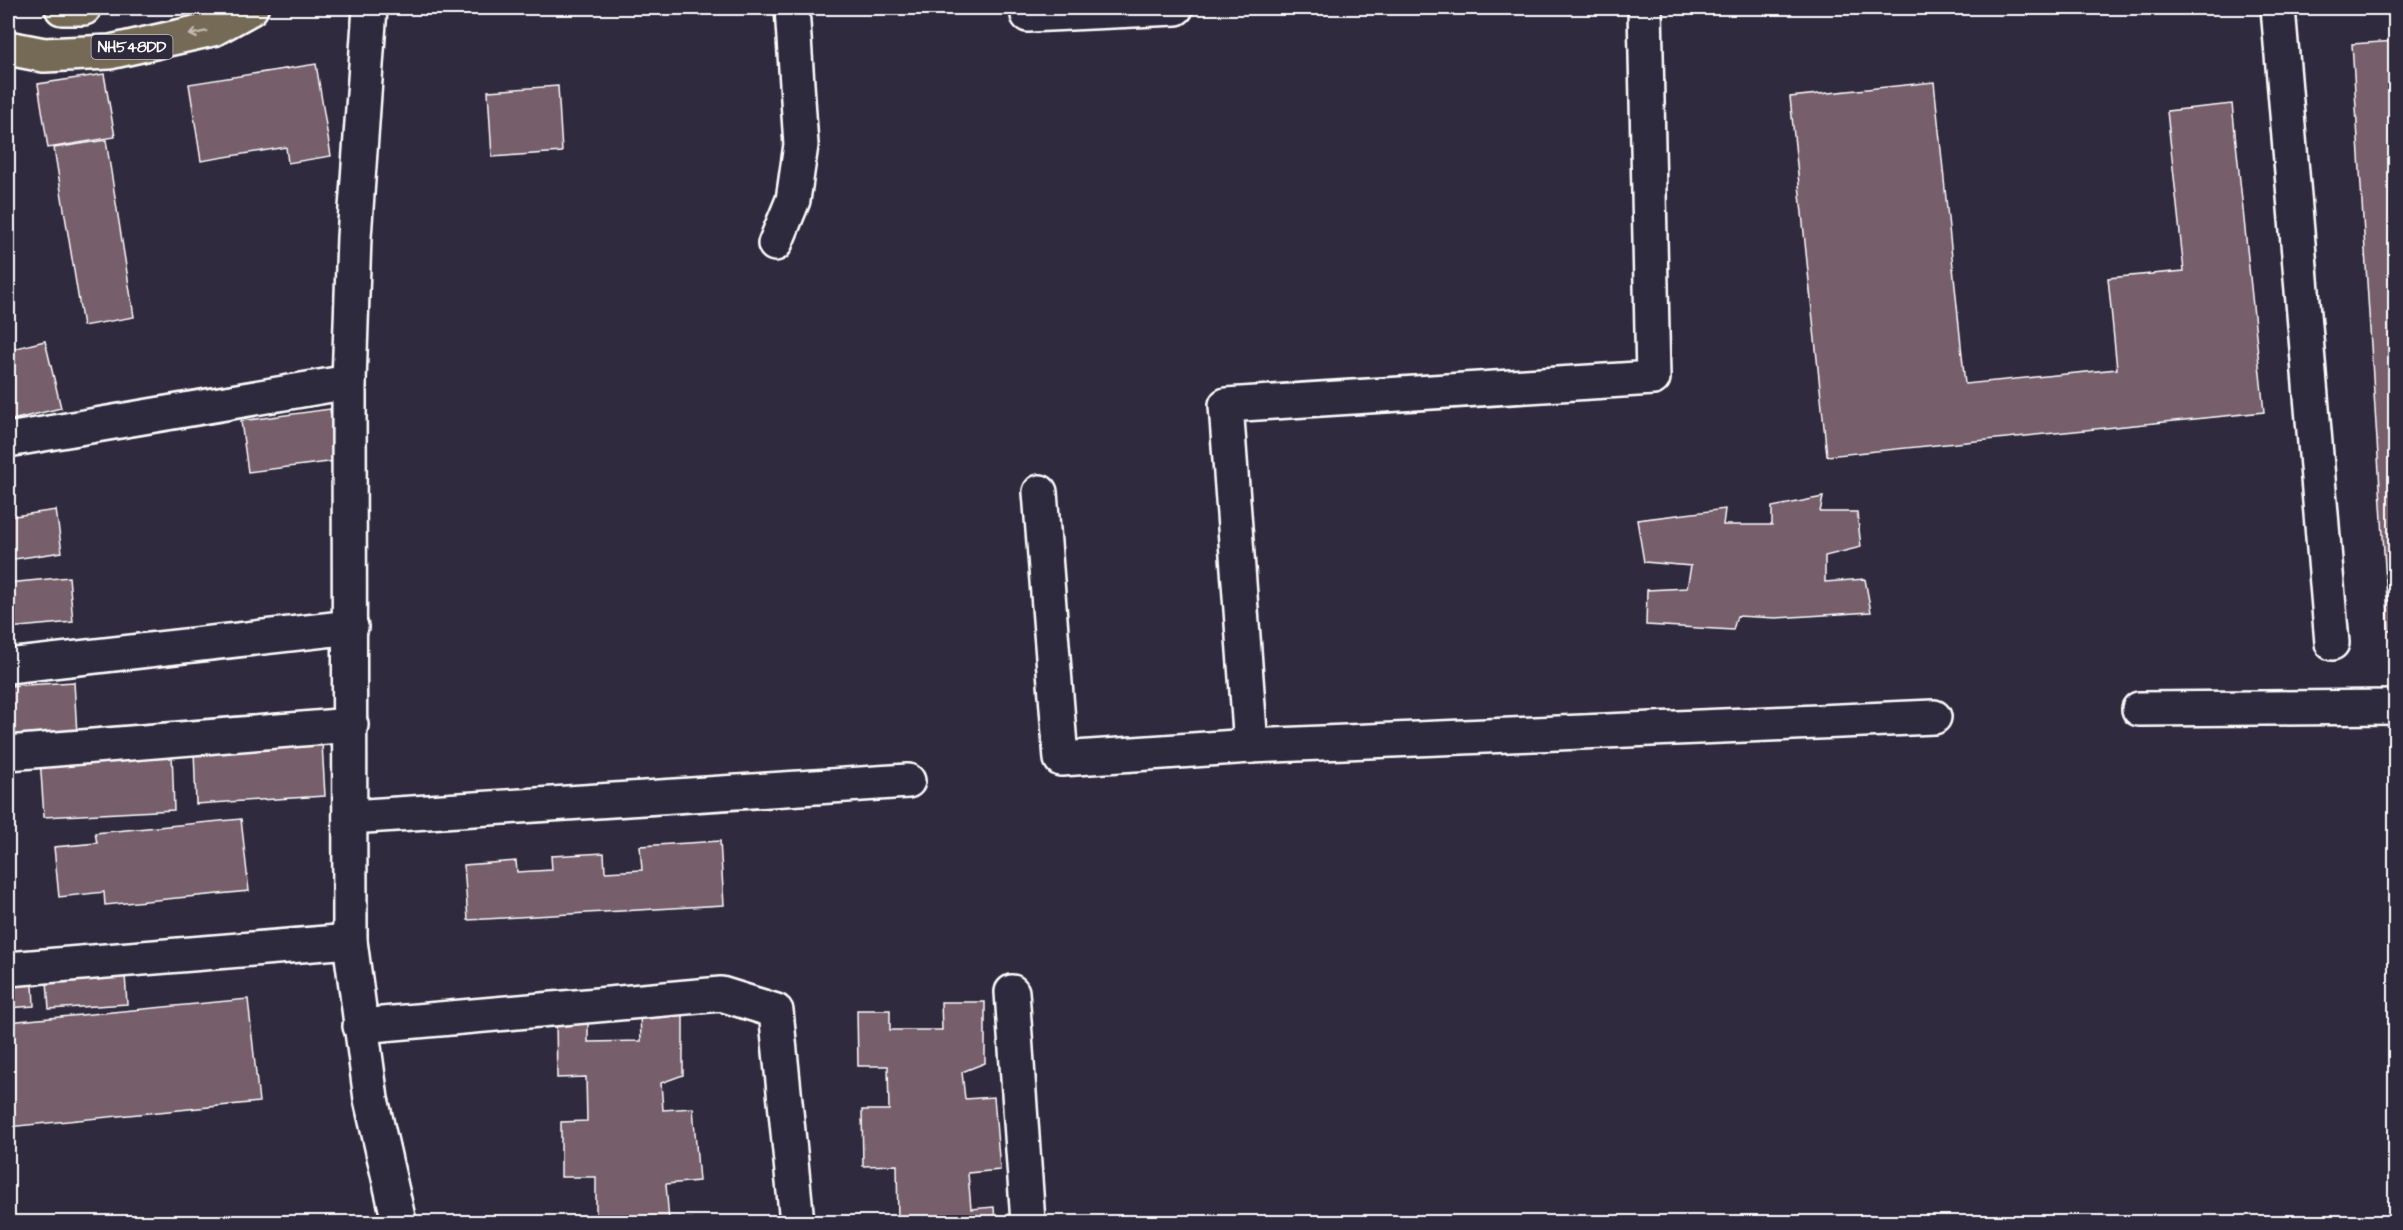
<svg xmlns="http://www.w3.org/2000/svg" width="2403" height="1230" font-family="'Architects Daughter',sans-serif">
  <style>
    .building { fill: #765e6a; stroke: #fff; stroke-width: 1.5 }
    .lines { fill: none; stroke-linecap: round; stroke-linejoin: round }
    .minor-casing { stroke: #fff; stroke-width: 38 }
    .highway-casing { stroke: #fff; stroke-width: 38 }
    .minor { stroke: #2f2a3d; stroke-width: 33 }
    .highway { stroke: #756b55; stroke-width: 33 }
    .oneway { stroke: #c1bcb2 }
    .labels { text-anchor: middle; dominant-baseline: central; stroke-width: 5; stroke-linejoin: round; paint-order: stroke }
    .shield { fill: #2f2a3d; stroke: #c1bfc5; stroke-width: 1.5 }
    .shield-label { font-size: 15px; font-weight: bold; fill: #fff }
  </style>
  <rect width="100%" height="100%" fill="#2f2a3d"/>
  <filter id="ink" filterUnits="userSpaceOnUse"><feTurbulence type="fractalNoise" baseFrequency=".0167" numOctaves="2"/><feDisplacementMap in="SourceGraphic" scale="12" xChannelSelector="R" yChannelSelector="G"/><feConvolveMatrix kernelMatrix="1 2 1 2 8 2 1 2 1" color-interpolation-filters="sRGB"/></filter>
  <g filter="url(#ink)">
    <g class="building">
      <path d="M2396,41V631H2389L2352,44Z"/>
      <path d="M316,64L331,156L288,163L286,147L201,161L189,84Z"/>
      <path d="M104,74L115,137L48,148L38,84Z"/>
      <path d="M1934,82L1965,384L2117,369L2108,278L2184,271L2167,111L2232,104L2264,412L1827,456L1790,97Z"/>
      <path d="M558,86L562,152L492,157L488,91Z"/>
      <path d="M106,140L134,317L83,326L54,148Z"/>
      <path d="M45,341L61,408L8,421V350Z"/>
      <path d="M330,409L336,461L248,472L241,421Z"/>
      <path d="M1823,497L1820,512H1857L1861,547L1825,556V582L1865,579L1871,612L1776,618L1737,616L1733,630L1646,625L1647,590L1687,588L1691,566L1644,562L1637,520L1725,509L1723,525H1772V507Z"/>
      <path d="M56,510L62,552L8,560V517Z"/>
      <path d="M69,577L73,622L8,628V583Z"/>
      <path d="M74,682L77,734L8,738V686Z"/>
      <path d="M322,743L325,796L196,804L194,750Z"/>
      <path d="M172,751L174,810L44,817L40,758Z"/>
      <path d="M241,819L249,891L105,905L104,892L59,897L54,847L97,843L95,833Z"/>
      <path d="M720,841L724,905L468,920L464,865L516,861L517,872L552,870L551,856L604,853L605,872L642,870L640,846Z"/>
      <path d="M125,975L127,1004L49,1009L47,981Z"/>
      <path d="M33,984L34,1006L8,1008V986Z"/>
      <path d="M248,999L259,1102L8,1127V1022Z"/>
      <path d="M941,1002H985V1063L962,1072L965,1099L994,1097L1000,1170L968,1173L971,1209L994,1207L995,1222H898L897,1165L863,1166L862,1110H889L888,1066H858L857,1010H890V1030H942Z"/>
      <path d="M640,1013H683V1075L661,1083L663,1110L693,1108L699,1181L666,1184L669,1221L692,1219V1222H596V1177H561V1122L587,1121L586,1077L557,1078L556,1022L588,1021V1042L641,1041Z"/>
    </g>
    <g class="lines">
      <g class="minor-casing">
        <g id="minor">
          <path d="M370,8L354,237L349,382L350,941L371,1099L399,1222"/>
          <path d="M2278,8L2332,643"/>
          <path d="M1028,15L1176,8"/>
          <path d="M775,244L793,200L801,145L792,8"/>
          <path d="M8,440L349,382"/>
          <path d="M1040,492L1061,759L1251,746L1934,717"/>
          <path d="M8,666L351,627"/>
          <path d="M2139,709L2396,707"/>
          <path d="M1251,746L1226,405L1653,378L1645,8"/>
          <path d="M8,753L351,725"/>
          <path d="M350,817L908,781"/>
          <path d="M8,969L350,941"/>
          <path d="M1012,992L1028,1222"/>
          <path d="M360,1026L721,994L776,1011L797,1222"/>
        </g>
      </g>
      <g class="highway-casing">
        <g id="highway">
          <path d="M62,8H84"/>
          <path d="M8,48L44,55L110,52L213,29L251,8"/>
        </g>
      </g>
      <use href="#minor" class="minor"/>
      <use href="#highway" class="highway"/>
    </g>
    <defs><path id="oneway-shaft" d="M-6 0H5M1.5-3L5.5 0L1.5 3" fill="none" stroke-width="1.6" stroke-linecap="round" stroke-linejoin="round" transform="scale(1.5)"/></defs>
    <use class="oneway" href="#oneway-shaft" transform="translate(198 33) rotate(168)"/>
  </g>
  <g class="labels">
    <rect class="shield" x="91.5" y="35" width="81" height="24" rx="4.5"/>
    <g class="shield-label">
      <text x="132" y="47">NH548DD</text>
    </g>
  </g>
  <rect width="2403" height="1230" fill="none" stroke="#2f2a3d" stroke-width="30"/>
  <rect x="15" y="15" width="2373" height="1200" fill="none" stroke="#fff" stroke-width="2" filter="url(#ink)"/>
</svg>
